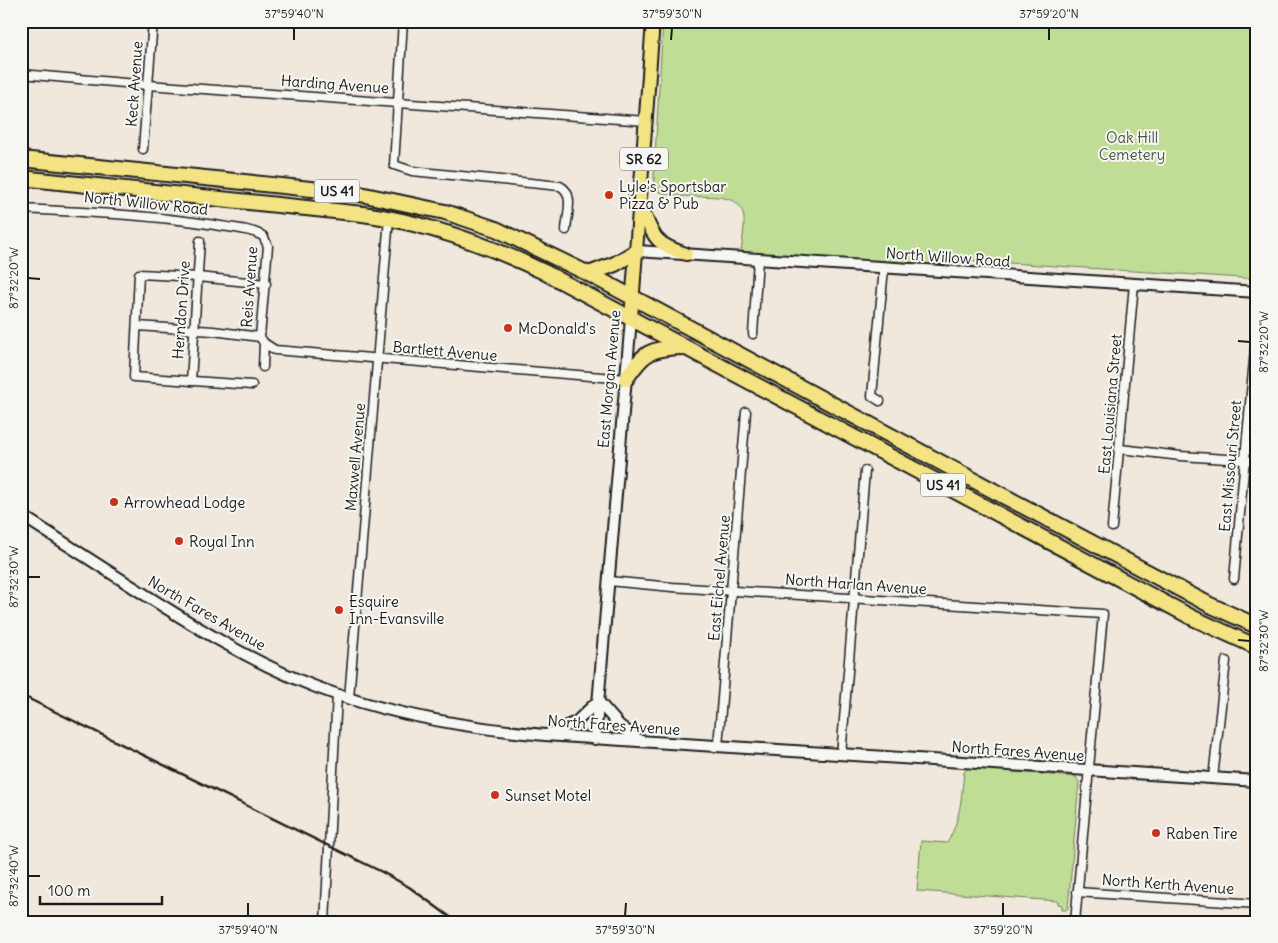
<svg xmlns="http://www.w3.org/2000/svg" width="1278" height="943" font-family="Delius,sans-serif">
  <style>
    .green { fill: #c0dd95; stroke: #6e7c58 }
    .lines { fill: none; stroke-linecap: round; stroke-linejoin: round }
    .minor-casing { stroke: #1c1c1c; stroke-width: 11 }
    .tertiary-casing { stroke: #1c1c1c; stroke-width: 14 }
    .primary-casing { stroke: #1c1c1c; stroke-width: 16 }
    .trunk-casing { stroke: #1c1c1c; stroke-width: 18 }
    .minor { stroke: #f6f6f2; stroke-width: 8 }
    .tertiary { stroke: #f6f6f2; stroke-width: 10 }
    .primary { stroke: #f4e382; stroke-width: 12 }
    .trunk { stroke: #f4e382; stroke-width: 14 }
    .rail { stroke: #1c1c1c; stroke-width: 2.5 }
    .ticks { fill: none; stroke: #1c1c1c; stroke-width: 2 }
    .poi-dot { fill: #c8321e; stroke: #f6f6f2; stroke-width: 2 }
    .labels { text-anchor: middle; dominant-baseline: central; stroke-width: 4; stroke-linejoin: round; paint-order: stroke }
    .shield { fill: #f6f6f2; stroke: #5d5d5c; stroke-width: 1 }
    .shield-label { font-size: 14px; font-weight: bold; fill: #1c1c1c }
    .street-label { font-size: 15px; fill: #1c1c1c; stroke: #f6f6f2 }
    .park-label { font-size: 15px; fill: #4d5640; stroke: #f6f6f2 }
    .poi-label { font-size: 15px; fill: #1c1c1c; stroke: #f6f6f2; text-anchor: start }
    .neatline { fill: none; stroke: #1c1c1c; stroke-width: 2 }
    .ticks-label { font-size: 12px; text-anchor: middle; fill: #1c1c1c }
  </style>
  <rect width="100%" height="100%" fill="#f0e8dd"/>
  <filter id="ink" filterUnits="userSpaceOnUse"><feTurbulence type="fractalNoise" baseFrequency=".02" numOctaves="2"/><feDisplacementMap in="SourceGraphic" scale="10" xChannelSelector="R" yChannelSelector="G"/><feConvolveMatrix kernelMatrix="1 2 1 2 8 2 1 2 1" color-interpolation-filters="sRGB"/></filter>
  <g filter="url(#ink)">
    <g class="green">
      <path d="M663,21H1257V279L932,258L931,266L741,252C742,242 746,222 743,213C735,183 676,207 654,188V173Z"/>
      <path d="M968,768L1076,777L1079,782L1068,908L1066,910H1062V905L1058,904V901L917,891L921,841L947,843C961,819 961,799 964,772Z"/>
    </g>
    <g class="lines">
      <g class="minor-casing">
        <g id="minor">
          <path d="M403,21L394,165L412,171L560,186C575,193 567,215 566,230"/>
          <path d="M21,74L148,85L646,121"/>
          <path d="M143,149L153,21"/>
          <path d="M21,209C86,212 151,215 215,225C230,228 249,228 263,236L268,246L260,337L264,343L263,367"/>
          <path d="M137,326L213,331L260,337"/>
          <path d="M753,334L758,259"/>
          <path d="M264,343L275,350L287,351L626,379"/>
          <path d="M191,381L200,241"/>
          <path d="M252,385L134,377L139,274L198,277L266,284"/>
          <path d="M880,401L872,396L884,268"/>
          <path d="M1120,449L1181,456L1257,461"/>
          <path d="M1112,527L1134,284"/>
          <path d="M1234,579L1257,327"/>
          <path d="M609,581L672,587L1103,614L1075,922"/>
          <path d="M349,698L389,218"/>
          <path d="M718,746L746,412"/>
          <path d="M841,755L865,471"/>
          <path d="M1213,778L1226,661"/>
          <path d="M1077,892L1257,904"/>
          <path d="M325,922L337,695"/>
        </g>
      </g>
      <g class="tertiary-casing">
        <g id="tertiary">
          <path d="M637,251L1257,292"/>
          <path d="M21,515C60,540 98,565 136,589C194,626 251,662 316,687C389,715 467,728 545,735L1257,781"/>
          <path d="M550,733L576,722L598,701L619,725L640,741"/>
          <path d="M595,739L631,319"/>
        </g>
      </g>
      <g class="primary-casing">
        <g id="primary">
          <path d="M641,206C654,236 652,243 686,254"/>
          <path d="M631,319L653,21"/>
        </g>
      </g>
      <g class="trunk-casing">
        <g id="trunk">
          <path d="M21,159L360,194L445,212L496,229L589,274L996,492L1210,605L1257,626"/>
          <path d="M21,178L363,214C427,223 486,244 544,272L1193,618L1257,647"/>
          <path d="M589,274L615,264L637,251"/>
          <path d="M626,379C643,353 650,348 682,347"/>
        </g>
      </g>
      <use href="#minor" class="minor"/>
      <use href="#tertiary" class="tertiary"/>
      <use href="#primary" class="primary"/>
      <use href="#trunk" class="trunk"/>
      <path class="rail" d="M21,695L382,872L409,887L457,922"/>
    </g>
  </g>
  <path class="ticks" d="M294,40V28M671,40L672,28M1049,40V28M28,278L40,279M1238,341L1250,342M28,577H40M1238,640L1250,641M28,876H40M248,916V903M625,916L626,903M1003,916V903"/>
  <g class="poi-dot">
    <circle cx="609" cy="195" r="5"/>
    <circle cx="508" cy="328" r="5"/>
    <circle cx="114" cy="502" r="5"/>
    <circle cx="179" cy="541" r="5"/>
    <circle cx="339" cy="610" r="5"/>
    <circle cx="495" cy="795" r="5"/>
    <circle cx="1156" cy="833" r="5"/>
  </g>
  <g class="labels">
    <g class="shield">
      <rect x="620" y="147.5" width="48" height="23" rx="4"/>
      <rect x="314.5" y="179.5" width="45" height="23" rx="4"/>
      <rect x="920.5" y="473.5" width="45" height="23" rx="4"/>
    </g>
    <g class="shield-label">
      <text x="644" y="159">SR 62</text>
      <text x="337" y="191">US 41</text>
      <text x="943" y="485">US 41</text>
    </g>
    <g class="street-label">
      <text transform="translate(134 84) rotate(-86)">Keck Avenue</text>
      <text transform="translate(335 84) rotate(4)">Harding Avenue</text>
      <text transform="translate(146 203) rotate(6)">North Willow Road</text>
      <text transform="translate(948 257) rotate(4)">North Willow Road</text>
      <text transform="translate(249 287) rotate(-86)">Reis Avenue</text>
      <text transform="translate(181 310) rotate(-86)">Herndon Drive</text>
      <text transform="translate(445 351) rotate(5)">Bartlett Avenue</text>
      <text transform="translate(609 379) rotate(-85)">East Morgan Avenue</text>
      <text transform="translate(1110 404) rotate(-85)">East Louisiana Street</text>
      <text transform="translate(355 457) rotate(-85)">Maxwell Avenue</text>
      <text transform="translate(1230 466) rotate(-85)">East Missouri Street</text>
      <text transform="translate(719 578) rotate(-85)">East Eichel Avenue</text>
      <text transform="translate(856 584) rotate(4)">North Harlan Avenue</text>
      <text transform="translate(207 613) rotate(30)">North Fares Avenue</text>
      <text transform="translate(614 725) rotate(4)">North Fares Avenue</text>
      <text transform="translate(1018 751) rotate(4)">North Fares Avenue</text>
      <text transform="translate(1168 884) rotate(4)">North Kerth Avenue</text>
    </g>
    <g class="park-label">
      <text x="1132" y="137">Oak Hill<tspan x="1132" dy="17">Cemetery</tspan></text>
    </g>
    <g class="poi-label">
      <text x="619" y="186">Lyle's Sportsbar<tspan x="619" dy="17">Pizza &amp; Pub</tspan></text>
      <text x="518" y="328">McDonald's</text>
      <text x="124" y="502">Arrowhead Lodge</text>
      <text x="189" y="541">Royal Inn</text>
      <text x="349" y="601">Esquire<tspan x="349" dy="17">Inn-Evansville</tspan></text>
      <text x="505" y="795">Sunset Motel</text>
      <text x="1166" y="833">Raben Tire</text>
    </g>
  </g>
  <rect width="1278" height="943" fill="none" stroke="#f6f6f2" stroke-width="55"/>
  <path d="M40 896v8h122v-8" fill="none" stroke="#1c1c1c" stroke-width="2.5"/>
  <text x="48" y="896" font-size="15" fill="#1c1c1c" stroke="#f6f6f2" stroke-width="4" paint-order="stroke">100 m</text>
  <rect x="28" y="28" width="1222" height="888" class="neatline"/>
  <g class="ticks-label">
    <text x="294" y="18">37°59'40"N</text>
    <text x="672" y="18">37°59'30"N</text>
    <text x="1049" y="18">37°59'20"N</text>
    <text transform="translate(14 278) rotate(-90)" y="4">87°32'20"W</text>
    <text transform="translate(1264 342) rotate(-90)" y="4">87°32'20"W</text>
    <text transform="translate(14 577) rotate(-90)" y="4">87°32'30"W</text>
    <text transform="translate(1264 641) rotate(-90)" y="4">87°32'30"W</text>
    <text transform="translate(14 876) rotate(-90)" y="4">87°32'40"W</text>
    <text x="248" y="934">37°59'40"N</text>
    <text x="625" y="934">37°59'30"N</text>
    <text x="1003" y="934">37°59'20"N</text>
  </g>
</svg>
